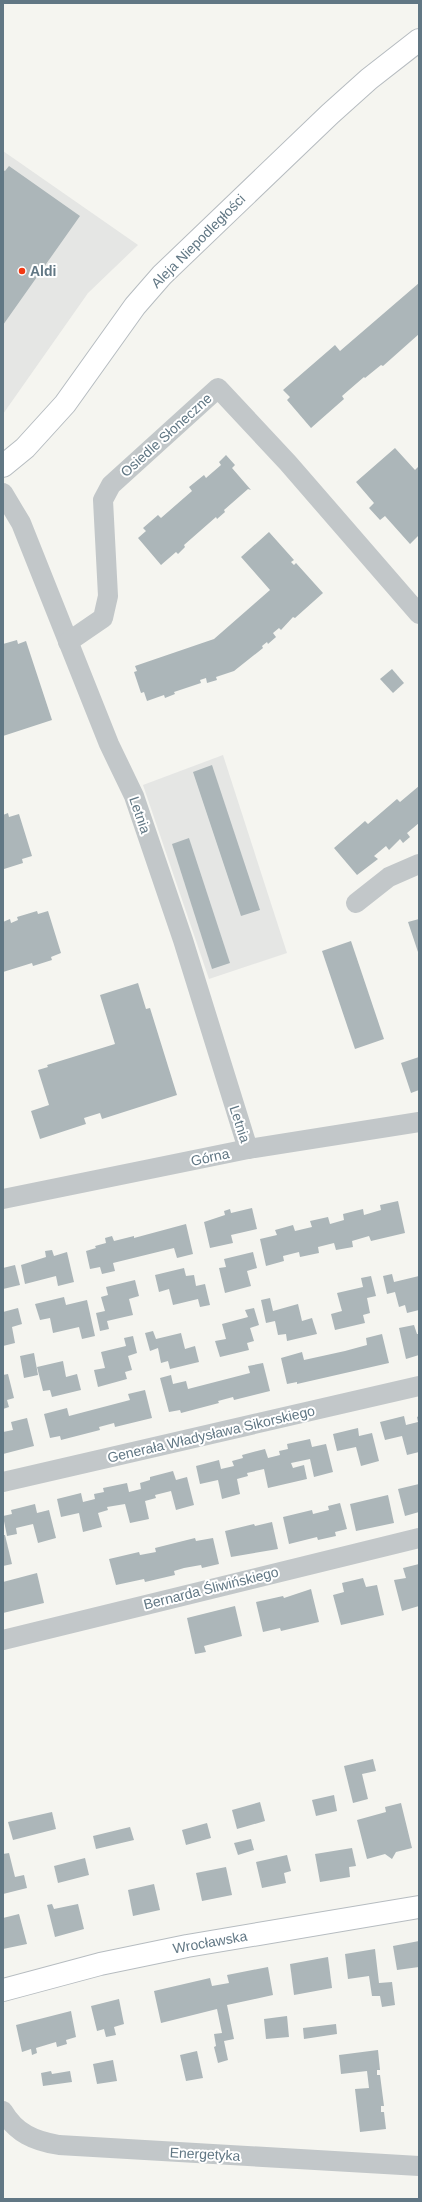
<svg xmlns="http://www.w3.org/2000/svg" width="422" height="2202" font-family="Arial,sans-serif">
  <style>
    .built { fill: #e5e6e4 }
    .building { fill: #acb6b9 }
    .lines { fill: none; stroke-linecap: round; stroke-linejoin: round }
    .secondary-casing { stroke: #b6bcc0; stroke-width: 24 }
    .street { stroke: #c2c7c9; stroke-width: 20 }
    .secondary { stroke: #fff; stroke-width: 22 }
    .poi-dot { fill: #f23913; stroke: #fff; stroke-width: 1.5 }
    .labels { text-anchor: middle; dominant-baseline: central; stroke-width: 4; stroke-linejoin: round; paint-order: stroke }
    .street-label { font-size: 14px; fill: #617784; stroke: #fff }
    .poi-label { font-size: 14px; font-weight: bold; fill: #617784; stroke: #fff; text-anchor: start }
  </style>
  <rect width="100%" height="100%" fill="#f5f5f0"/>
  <g class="built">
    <path d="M3,151L138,245L88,293L3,414Z"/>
    <path d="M223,755L287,953L209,979L143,785Z"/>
  </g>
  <g class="building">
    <path d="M9,166L80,216L3,325V170L5,171Z"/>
    <path d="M419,283V334L383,366L381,365L365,378L364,377L342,396L344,399L311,428L287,400L290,397L283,390L335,345L340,351Z"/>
    <path d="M395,448L415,470L419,466V535L410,544L385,516L380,520L369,508L374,503L356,482Z"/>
    <path d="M226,455L235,465L232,468L251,490L248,489L224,510L225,512L217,519L216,517L184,545L185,547L178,554L176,552L161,565L138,538L146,531L143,528L158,515L161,518L192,491L189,487L204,475L206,478L221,465L219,462Z"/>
    <path d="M269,532L294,560L291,562L294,565L296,563L323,593L295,618L293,617L281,630L279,628L273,633L276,637L268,644L267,642L262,646L263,648L234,671L216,677L217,680L207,683L206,678L200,680L201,683L174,692L175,694L165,698L164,695L147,701L144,692L141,693L134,672L137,671L135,666L214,639L270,590L241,557Z"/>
    <path d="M17,640L18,644L26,641L52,720L3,736V644Z"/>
    <path d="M392,669L404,683L393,693L380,679Z"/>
    <path d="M212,765L260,910L241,916L193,772Z"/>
    <path d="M419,786V823L407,833L410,837L403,843L400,839L389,850L386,846L374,856L378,859L357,875L334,848L365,821L368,824L397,799L400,802Z"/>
    <path d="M8,813L9,817L19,814L32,856L22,859L23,863L4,869L3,815Z"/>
    <path d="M189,838L230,963L212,969L172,844Z"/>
    <path d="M37,911L38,914L48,911L61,953L51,957L52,960L33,966L32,963L3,972V922L10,919L11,923L18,920L17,917Z"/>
    <path d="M419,919V951L418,952L408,922Z"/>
    <path d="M351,941L384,1039L355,1049L322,951Z"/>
    <path d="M138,983L146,1009L150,1008L177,1095L102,1119L100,1113L84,1118L86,1124L40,1139L31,1111L49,1105L38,1070L48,1067L47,1065L115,1044L100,995Z"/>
    <path d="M419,1057V1090L411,1093L401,1063Z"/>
    <path d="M398,1201L405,1233L371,1241L369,1236L352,1241L353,1247L336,1250L334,1243L318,1247L319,1253L300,1257L299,1252L283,1256L284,1261L266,1266L260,1239L277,1235L275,1230L293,1225L295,1231L312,1227L310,1221L328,1217L330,1224L344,1220L343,1214L363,1209L364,1215L381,1210L380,1205Z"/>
    <path d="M252,1208L257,1229L231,1235L233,1243L210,1248L204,1222L225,1215L224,1211L230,1209L231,1213Z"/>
    <path d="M186,1224L193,1254L177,1258L174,1248L113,1263L115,1271L102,1274L100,1267L90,1269L86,1251L96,1248L95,1246L106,1243L105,1238L112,1236L114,1241L134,1236V1238Z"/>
    <path d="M52,1250L54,1256L67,1252L74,1282L58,1286L56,1276L25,1284L21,1265L46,1257L45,1251Z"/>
    <path d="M253,1252L257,1268L247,1271L251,1286L225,1293L219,1268L226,1267L224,1259Z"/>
    <path d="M15,1265L20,1285L3,1289V1268Z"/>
    <path d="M184,1268L186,1276L194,1275L196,1286L205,1284L210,1305L200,1307L198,1299L173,1305L169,1289L159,1292L155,1275Z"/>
    <path d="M392,1274L394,1282L419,1276V1310L407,1313L405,1305L399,1307L395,1292L387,1294L383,1276Z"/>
    <path d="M371,1276L376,1296L367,1298L370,1313L363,1315L365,1323L335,1330L331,1314L342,1311L337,1293L363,1287L361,1278Z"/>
    <path d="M135,1280L139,1296L129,1299L133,1315L107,1321L109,1329L100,1331L96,1313L105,1311L101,1297L108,1295L106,1287Z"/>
    <path d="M64,1297L66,1305L87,1300L95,1336L82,1339L79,1327L53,1333L50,1318L40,1320L35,1304Z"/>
    <path d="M270,1298L273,1311L298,1304L302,1321L312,1318L317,1334L287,1341L286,1334L278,1335L275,1321L266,1323L261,1300Z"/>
    <path d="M18,1308L22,1324L12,1327L15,1343L3,1346V1312Z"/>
    <path d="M254,1308L259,1325L250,1328L254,1341L247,1343L249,1350L220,1357L215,1341L226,1339L222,1324L248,1317L245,1310Z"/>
    <path d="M414,1325L417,1334H419V1355L406,1359L399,1328Z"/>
    <path d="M153,1331L156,1339L181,1333L185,1349L195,1346L199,1362L170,1369L168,1361L161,1363L158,1348L150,1351L145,1333Z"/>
    <path d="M382,1334L389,1363L297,1384V1382L287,1384L281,1358L302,1352L304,1360L345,1351L367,1345L366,1338Z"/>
    <path d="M133,1336L137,1353L128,1356L132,1370L125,1372L127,1379L98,1387L94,1370L105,1368L101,1352L126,1346L124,1338Z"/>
    <path d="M34,1353L38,1375L24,1378L20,1356Z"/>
    <path d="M63,1361L66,1377L77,1374L81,1390L52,1397L50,1390L43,1391L37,1367Z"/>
    <path d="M263,1363L270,1391L234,1400L233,1397L218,1401L219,1403L181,1413L180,1410L169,1412L160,1378L171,1375L173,1384L186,1381L188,1389L250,1373L248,1366Z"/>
    <path d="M8,1374L14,1398L7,1400L9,1407L3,1409V1375Z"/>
    <path d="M145,1390L152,1418L115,1427L114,1423L99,1427L100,1430L61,1440L60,1436L50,1438L44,1414L67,1408L69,1416L130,1400L128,1394Z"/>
    <path d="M404,1416L406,1425L418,1422L417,1417L419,1416V1452L407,1455L402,1436L385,1440L380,1422Z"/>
    <path d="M27,1418L34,1446L3,1454V1432L13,1430L11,1422Z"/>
    <path d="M358,1428L359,1436L372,1433L379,1461L361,1466L356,1447L337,1451L333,1434Z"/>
    <path d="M310,1439L312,1447L326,1444L333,1472L314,1477L310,1459L291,1463L293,1468L304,1465L307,1479L268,1488L264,1469L247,1473L248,1476L237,1479L240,1494L222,1499L218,1480L200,1484L196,1466L219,1460L221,1469L234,1466L232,1461L243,1458L242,1455L265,1449L268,1458L280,1455L279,1451L288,1449L287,1444Z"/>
    <path d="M173,1471L176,1480L187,1477L194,1505L176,1510L171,1491L155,1495L156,1498L145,1501L149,1519L130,1523L125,1504L107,1507L108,1510L98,1513L102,1527L83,1532L79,1513L61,1517L57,1499L81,1493L83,1502L95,1499L94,1494L104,1492L103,1488L127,1483L129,1492L141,1489L140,1483L150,1480V1477Z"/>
    <path d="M419,1484V1512L405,1516L398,1489Z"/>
    <path d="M388,1495L394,1523L356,1531L350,1504Z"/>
    <path d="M340,1503L347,1529L335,1532L336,1536L318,1540L317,1537L289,1544L283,1517L312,1510L313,1514L329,1510L328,1506Z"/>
    <path d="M35,1504L37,1513L49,1510L56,1538L38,1543L33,1524L16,1528L17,1534L7,1536L3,1516L12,1514L11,1510Z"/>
    <path d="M272,1522L278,1549L231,1557L225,1531L254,1524L255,1526Z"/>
    <path d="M3,1535H5L12,1564L3,1566Z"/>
    <path d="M195,1538L196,1541L213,1538L219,1564L202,1568L201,1565L184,1568L174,1571L175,1575L145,1582L144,1579L116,1585L109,1559L139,1552L140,1555L156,1552L155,1548Z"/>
    <path d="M419,1564V1606L402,1611L394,1580L406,1578L403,1568Z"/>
    <path d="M37,1573L44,1603L3,1613V1582Z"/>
    <path d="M363,1578L366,1587L377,1585L384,1615L341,1625L333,1595L344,1592L342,1583Z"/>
    <path d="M311,1589L319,1622L281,1631L280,1628L263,1632L256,1602L283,1596L284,1598Z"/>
    <path d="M235,1606L242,1636L204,1646L206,1652L195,1654L187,1618Z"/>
    <path d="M373,1759L376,1771L362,1774L368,1799L353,1803L344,1766Z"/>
    <path d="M334,1795L337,1811L316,1816L312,1800Z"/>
    <path d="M260,1802L265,1821L237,1829L232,1810Z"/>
    <path d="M401,1803L412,1848L396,1852L392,1859L385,1854L367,1859L357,1820L386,1812L385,1807Z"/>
    <path d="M52,1812L56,1829L13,1840L8,1822Z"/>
    <path d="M207,1823L211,1838L186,1845L182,1830Z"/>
    <path d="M130,1827L134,1840L96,1849L93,1836Z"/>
    <path d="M251,1839L254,1850L238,1855L234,1843Z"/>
    <path d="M352,1848L356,1866L349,1867L350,1877L320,1882L315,1854Z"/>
    <path d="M9,1853L15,1877L24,1875L27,1888L3,1894V1854Z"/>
    <path d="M287,1855L291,1871L284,1873L286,1883L262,1888L256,1862Z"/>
    <path d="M85,1858L89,1875L58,1883L54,1866Z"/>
    <path d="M226,1867L232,1895L202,1901L196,1873Z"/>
    <path d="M154,1884L160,1910L133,1916L128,1890Z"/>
    <path d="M52,1904L54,1909L78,1904L84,1929L55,1937L47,1905Z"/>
    <path d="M19,1914L27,1944L3,1949V1918Z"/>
    <path d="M419,1941V1967L397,1970L393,1946Z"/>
    <path d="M375,1949L379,1983L392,1982L395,2005L382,2007L380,1996H372L369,1976L348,1979L345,1954Z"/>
    <path d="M328,1957L332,1988L294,1995L290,1964Z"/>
    <path d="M268,1967L273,1995L227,2005L234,2039L224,2041L228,2060L218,2063L214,2047L216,2046L214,2034L222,2033L217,2009L161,2023L154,1991L210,1978L212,1986L229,1983L227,1975Z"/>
    <path d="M119,1999L124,2024L114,2027L116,2035L106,2037L104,2029L97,2031L91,2006Z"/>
    <path d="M71,2011L76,2037L66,2040L67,2044L57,2047L56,2042L36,2048L37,2053L32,2055L31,2049L22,2052L16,2025Z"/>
    <path d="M287,2016L289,2037L266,2039L264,2019Z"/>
    <path d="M336,2024L337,2034L304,2039L303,2028Z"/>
    <path d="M378,2050L380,2070H377V2075H380L384,2106H381V2112H384L386,2129L360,2132L355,2089L369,2088L367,2071L341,2074L339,2055Z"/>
    <path d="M197,2051L203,2078L186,2081L180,2055Z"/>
    <path d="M113,2060L117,2081L97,2084L93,2064Z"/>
    <path d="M51,2071L52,2074L70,2071L72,2082L43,2086L41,2073Z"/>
  </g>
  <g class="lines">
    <g class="secondary-casing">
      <g id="secondary">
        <path d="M3,466L25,448L65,404L135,306L162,275L330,114L369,79L419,40"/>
        <path d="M3,1990L100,1964L187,1946L419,1907"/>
      </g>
    </g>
    <g class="street">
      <path d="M3,493L21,523L109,744L134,796L183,940L248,1149"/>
      <path d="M68,642L103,618L108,596L103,500L111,485L218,388L288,463L419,614"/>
      <path d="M356,903L389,877L419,864"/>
      <path d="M3,1199L248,1149L419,1122"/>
      <path d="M3,1482L419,1386"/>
      <path d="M3,1640L419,1538"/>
      <path d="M3,2111C16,2133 34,2141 59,2145L419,2166"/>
    </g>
    <use href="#secondary" class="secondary"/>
  </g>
  <circle class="poi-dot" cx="22" cy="271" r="4"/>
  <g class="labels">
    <g class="street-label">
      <text transform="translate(198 241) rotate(-45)">Aleja Niepodległości</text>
      <text transform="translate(166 435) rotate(-42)">Osiedle Słoneczne</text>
      <text transform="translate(140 815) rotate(71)">Letnia</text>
      <text transform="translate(240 1124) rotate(72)">Letnia</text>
      <text transform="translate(210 1157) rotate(-12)">Górna</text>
      <text transform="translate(211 1434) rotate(-13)">Generała Władysława Sikorskiego</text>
      <text transform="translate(211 1588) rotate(-14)">Bernarda Śliwińskiego</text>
      <text transform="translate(210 1942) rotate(-10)">Wrocławska</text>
      <text transform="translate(205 2154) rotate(3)">Energetyka</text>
    </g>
    <g class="poi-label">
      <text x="30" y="271">Aldi</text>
    </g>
  </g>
  <rect width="422" height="2202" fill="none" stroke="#617784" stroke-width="8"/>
</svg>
